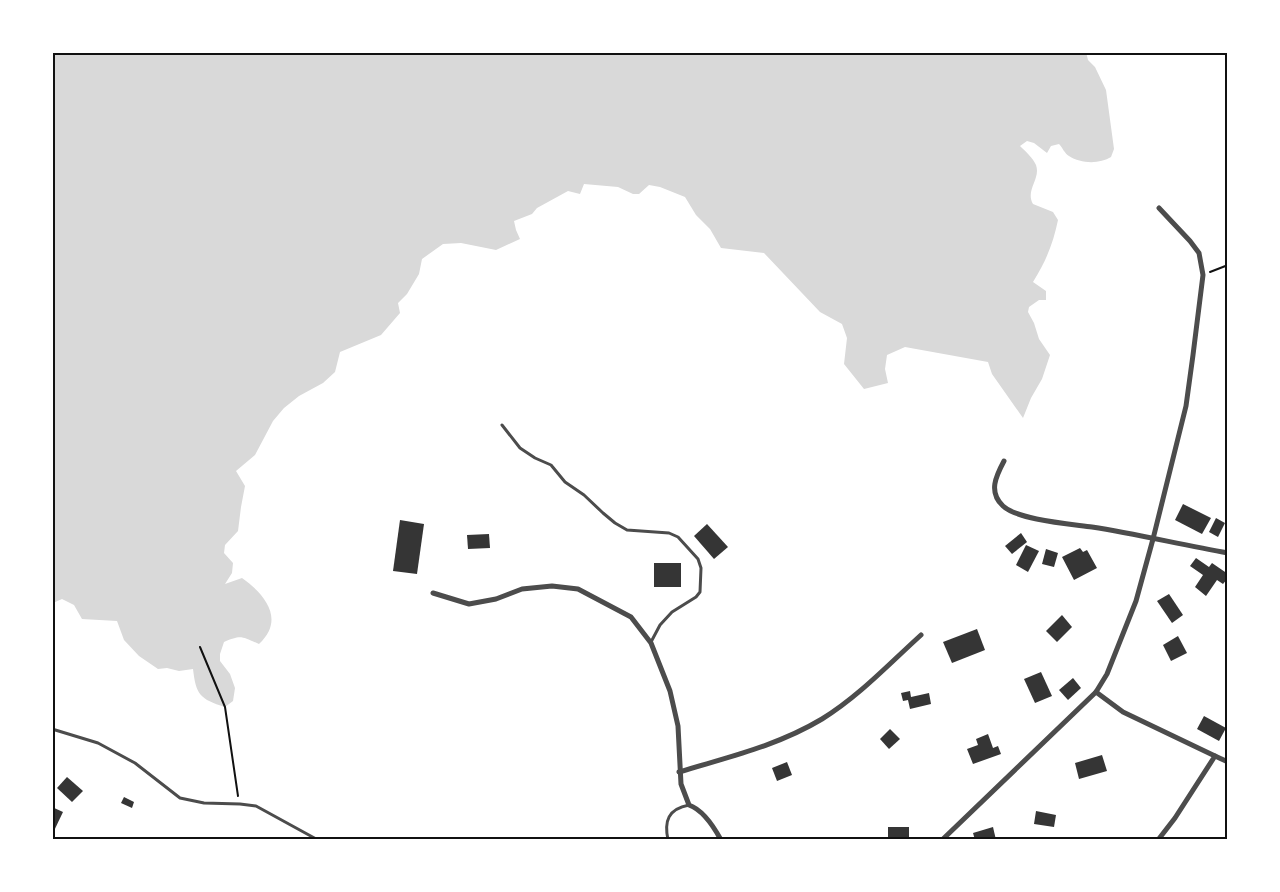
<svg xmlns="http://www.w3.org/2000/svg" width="1280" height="892" font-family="Barlow,sans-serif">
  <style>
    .water { fill: #d9d9d9 }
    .building { fill: #353535 }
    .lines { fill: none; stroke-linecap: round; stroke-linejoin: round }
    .path { stroke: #111; stroke-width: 2 }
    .service { stroke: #4c4c4c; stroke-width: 3 }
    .minor { stroke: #4c4c4c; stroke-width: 5 }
    .neatline { fill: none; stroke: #111; stroke-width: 2 }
  </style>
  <rect width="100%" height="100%" fill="#fff"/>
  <path class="water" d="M1086,52L1088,60L1095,67L1106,90L1114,149L1111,157C1100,164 1081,164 1069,156C1065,154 1062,147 1059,144L1051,146L1047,153L1034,143L1027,141L1020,146C1025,151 1033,158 1036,165C1041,179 1025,190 1033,204L1053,212L1058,220C1053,244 1046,261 1033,282L1046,291V300H1039L1029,307L1028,312L1034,323L1039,339L1050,355L1042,379L1031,398L1023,418L992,374L988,362L905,347L887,355L885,369L888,383L864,389L844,364L847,338L842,324L820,312L764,253L721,248L710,229L696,215L685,197L660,187L649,185L639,194H633L618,187L584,184L580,194L568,191L537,208L532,214L514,221L516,230L520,239L496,250L461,243L443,244L422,259L419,274L407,294L398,303L400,313L381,335L340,352L335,372L323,383L299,396L284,408L273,421L255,455L236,471L245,486L241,507L238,531L225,545L224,553L233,563L232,573L225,584L242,578C266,595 285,620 259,644C242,637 242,634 224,642L220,654V661L230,674L235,688L233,701L225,707C200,699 196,695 193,669L179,671L167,668L158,669L139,656L124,640L117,621L82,619L74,605L62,599L53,603V53Z"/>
  <g class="building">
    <path d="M1183,504L1211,518L1202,534L1175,520Z"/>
    <path d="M1216,518L1225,523L1218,537L1209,532Z"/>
    <path d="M400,520L424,524L417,574L393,571Z"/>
    <path d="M707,524L728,547L714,559L694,536Z"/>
    <path d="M1021,533L1027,542L1012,554L1005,546Z"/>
    <path d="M489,534L490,548L468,549L467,535Z"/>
    <path d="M1026,545L1039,551L1028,572L1016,565Z"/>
    <path d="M1080,548L1083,552L1087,550L1097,568L1074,580L1062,557Z"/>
    <path d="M1046,549L1058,553L1054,567L1042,564Z"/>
    <path d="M1196,558L1209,567L1212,563L1228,574V578L1223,584L1217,580L1206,596L1195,587L1203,575L1190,566Z"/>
    <rect x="654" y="563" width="27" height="24"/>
    <path d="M1169,594L1183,615L1172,623L1157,601Z"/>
    <path d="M1062,615L1072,627L1057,642L1046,631Z"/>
    <path d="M977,629L985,650L952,663L943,642Z"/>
    <path d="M1178,636L1187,653L1171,661L1163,645Z"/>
    <path d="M1041,672L1052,696L1035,703L1024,679Z"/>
    <path d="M1073,678L1081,688L1068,700L1059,690Z"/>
    <path d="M910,691L911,697L929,693L931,704L910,709L908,700L903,701L901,693Z"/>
    <path d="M1204,716L1226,728L1219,741L1197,729Z"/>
    <path d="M890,729L900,739L889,749L880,739Z"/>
    <path d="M988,734L993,748L998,746L1001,754L973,764L967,749L978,745L976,739Z"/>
    <path d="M1102,755L1107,771L1079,779L1075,763Z"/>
    <path d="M787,762L792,775L777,781L772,768Z"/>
    <path d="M67,777L83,791L72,802L57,788Z"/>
    <path d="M124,797L134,802L132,808L121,803Z"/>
    <path d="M52,807L63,812L52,835Z"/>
    <path d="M1036,811L1056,815L1054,827L1034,824Z"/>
    <rect x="888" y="827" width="21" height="13"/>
    <path d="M993,827L996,840H975L973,833Z"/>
  </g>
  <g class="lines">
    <g class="path">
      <path d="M1210,272L1228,265"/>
      <path d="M200,647L225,707L238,796"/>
    </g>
    <g class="service">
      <path d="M502,425L520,448L535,458L551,465L565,482L584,495L603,513L615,523L627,530L669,533L678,537L698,559L701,568L700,592L696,597L672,612L660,625L651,642"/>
      <path d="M52,729L98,743L135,763L180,798L204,803L240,804L256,806L318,840"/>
      <path d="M668,840C664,821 668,809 689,805"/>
    </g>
    <g class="minor">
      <path d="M1004,461C996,476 988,492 1003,506C1018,520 1071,524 1092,527C1137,534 1182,545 1228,553"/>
      <path d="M433,593L469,604L496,599L522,589L552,586L578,589L631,617L651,643L670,691L678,726L681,784L689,805C703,810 714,827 721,840"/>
      <path d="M1096,692L1123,712L1215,756L1175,818L1158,840"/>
      <path d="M1215,756L1228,762"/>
      <path d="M679,772C728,757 777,746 822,719C858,697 889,664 921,635"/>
      <path d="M942,840L1096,692L1107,674L1136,601L1153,539L1186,406L1193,355L1203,275L1199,253L1190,241L1159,208"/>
    </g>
  </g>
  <rect width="1280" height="892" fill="none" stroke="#ffffff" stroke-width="108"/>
  <rect x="54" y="54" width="1172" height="784" class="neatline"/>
</svg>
